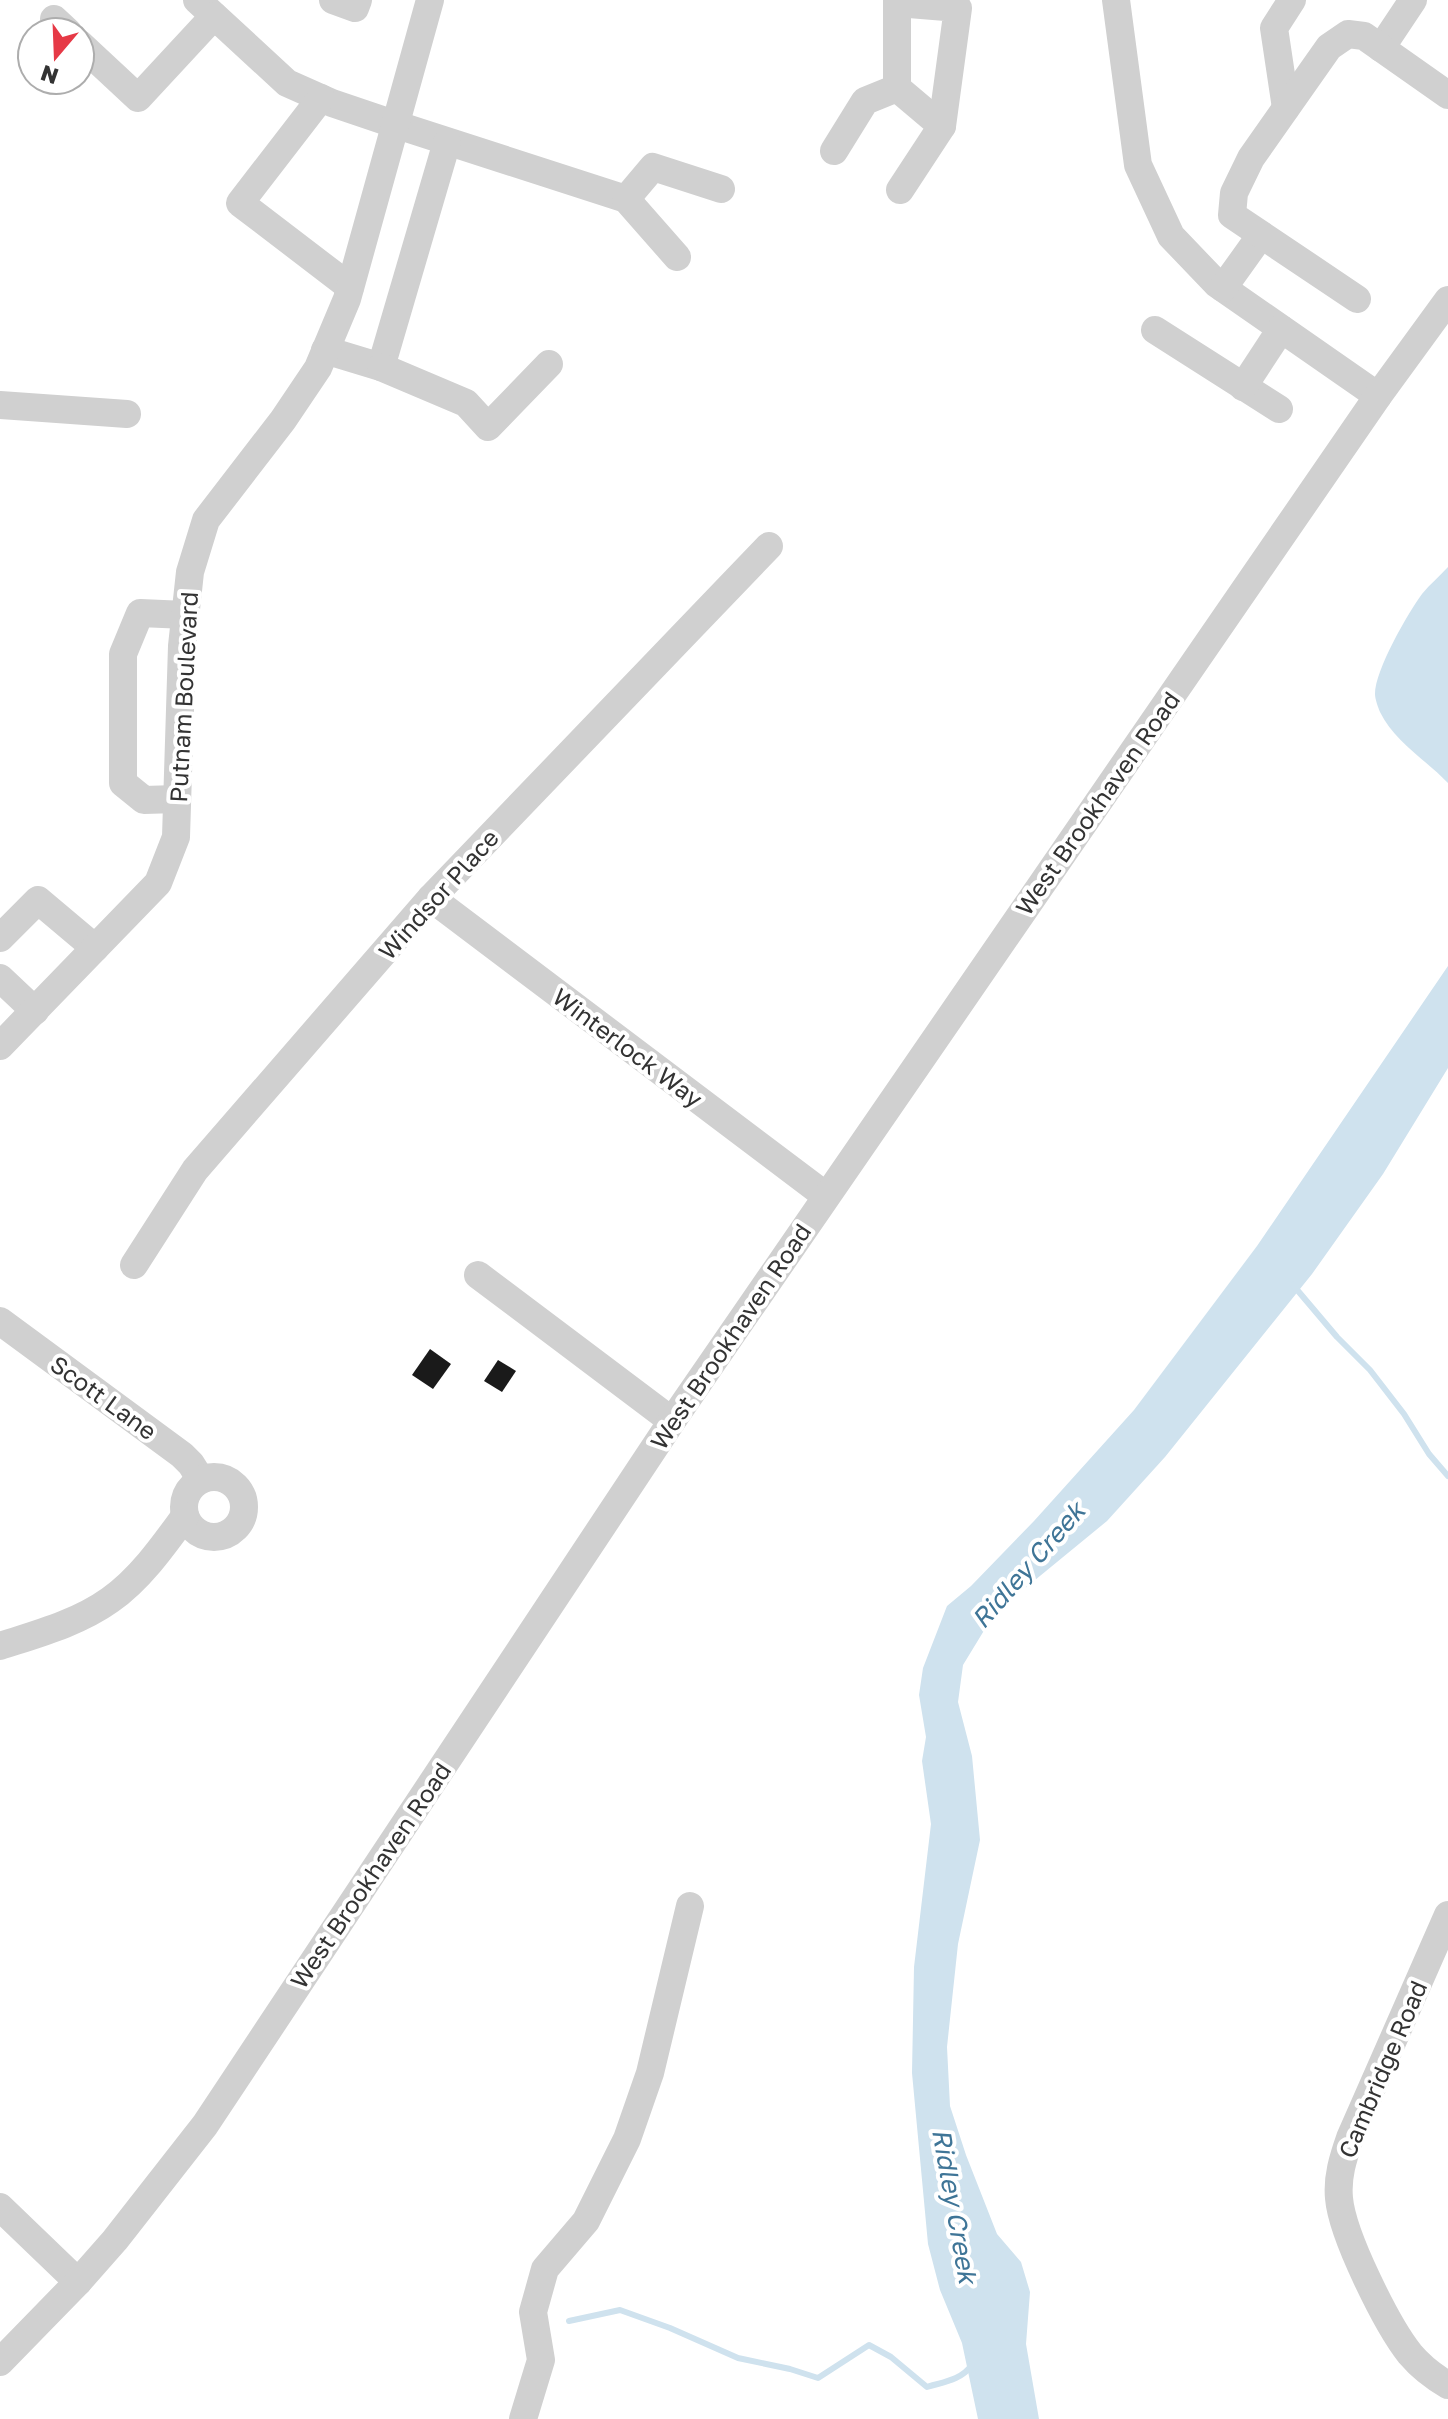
<svg xmlns="http://www.w3.org/2000/svg" width="1448" height="2419" font-family="'Golos Text',sans-serif">
  <style>
    .water { fill: #cfe2ee }
    .lines { fill: none; stroke-linecap: round; stroke-linejoin: round }
    .stream { stroke: #cfe2ee; stroke-width: 6 }
    .building { fill: #1a1a1a }
    .minor { stroke: #d0d0d0; stroke-width: 28 }
    .labels { text-anchor: middle; dominant-baseline: central; stroke-width: 8; stroke-linejoin: round; paint-order: stroke }
    .street-label { font-size: 24px; fill: #333; stroke: #fff }
    .water-label { font-size: 26px; font-style: italic; fill: #3f7597; stroke: #fff }
  </style>
  <rect width="100%" height="100%" fill="#fff"/>
  <g class="water">
    <path d="M1448,567V783C1426,760 1394,741 1380,712C1378,707 1375,699 1375,694C1375,670 1408,613 1422,594C1430,584 1440,576 1448,567Z"/>
    <path d="M1448,966V1068L1383,1174L1312,1274L1165,1457L1107,1521L1018,1594L988,1624L963,1665L958,1702L972,1756L980,1840L958,1944L947,2047L950,2106L966,2155L997,2234L1021,2262L1030,2292L1026,2344L1039,2419H978L962,2343L940,2290L928,2244L912,2073L914,1967L931,1824L922,1761L926,1737L919,1695L923,1668L947,1606L971,1586L1034,1521L1134,1410L1257,1246Z"/>
  </g>
  <g class="lines">
    <g class="stream">
      <path d="M1293,1285L1337,1337L1370,1370L1404,1414L1429,1454L1448,1476"/>
      <path d="M569,2321L620,2310L670,2328L738,2358L790,2369L818,2378L869,2345L891,2357L927,2387C943,2382 961,2380 971,2366"/>
    </g>
  </g>
  <g class="building">
    <path d="M430,1349L451,1364L433,1389L412,1375Z"/>
    <path d="M498,1360L516,1371L502,1392L484,1381Z"/>
  </g>
  <g class="lines">
    <g class="minor">
      <path d="M197,0L287,83L332,103L397,125L626,199L677,257"/>
      <path d="M333,0L355,8L358,0"/>
      <path d="M1116,0L1138,165L1171,236L1217,284L1378,396"/>
      <path d="M897,3L958,8L942,126"/>
      <path d="M54,19L68,32"/>
      <path d="M80,44L138,98L214,16"/>
      <path d="M1381,48L1413,0"/>
      <path d="M897,88L942,126L900,190"/>
      <path d="M321,98L240,203L350,287"/>
      <path d="M1286,108L1274,28L1292,0"/>
      <path d="M834,151L865,101L897,88V0"/>
      <path d="M626,199L653,167L721,189"/>
      <path d="M1223,288L1261,235"/>
      <path d="M1357,299L1232,215L1234,193L1251,158L1329,47L1348,34L1364,36L1448,95"/>
      <path d="M1155,330L1279,409"/>
      <path d="M325,350L381,367L447,142"/>
      <path d="M381,367L466,403L488,427L549,364"/>
      <path d="M1243,387L1281,329"/>
      <path d="M0,405L127,414"/>
      <path d="M177,799L144,800L123,783V654L140,613L186,615"/>
      <path d="M431,898L826,1196"/>
      <path d="M0,938L38,900L95,948"/>
      <path d="M0,978L35,1011"/>
      <path d="M0,1046L158,883L176,837L182,646L190,572L206,520L283,420L318,368L347,299L430,0"/>
      <path d="M134,1265L195,1170L431,898L769,546"/>
      <path d="M478,1275L672,1421"/>
      <path d="M0,1321L182,1455L191,1464L201,1480"/>
      <circle cx="214" cy="1507" r="30"/>
      <path d="M0,1646C37,1634 78,1623 110,1600C140,1579 164,1545 185,1516"/>
      <path d="M1448,1915L1350,2138C1343,2158 1337,2177 1339,2198C1342,2235 1387,2325 1410,2354C1421,2367 1434,2377 1448,2385"/>
      <path d="M0,2207L78,2282"/>
      <path d="M0,2362L78,2282L115,2240L205,2125L672,1421L1378,396L1448,300"/>
      <path d="M523,2419L541,2360L533,2312L545,2269L586,2221L627,2139L650,2073L690,1906"/>
    </g>
  </g>
  <g class="labels">
    <g class="street-label">
      <text transform="translate(183 697) rotate(-87)">Putnam Boulevard</text>
      <text transform="translate(1097 803) rotate(-55)">West Brookhaven Road</text>
      <text transform="translate(438 894) rotate(-48)">Windsor Place</text>
      <text transform="translate(628 1047) rotate(37)">Winterlock Way</text>
      <text transform="translate(730 1336) rotate(-56)">West Brookhaven Road</text>
      <text transform="translate(104 1397) rotate(36)">Scott Lane</text>
      <text transform="translate(370 1875) rotate(-56)">West Brookhaven Road</text>
      <text transform="translate(1382 2069) rotate(-67)">Cambridge Road</text>
    </g>
    <g class="water-label">
      <text transform="translate(1028 1565) rotate(-49)">Ridley Creek</text>
      <text transform="translate(955 2206) rotate(80)">Ridley Creek</text>
    </g>
  </g>
  <g transform="translate(56 56) rotate(199)"><circle r="38" fill="#ffffff" stroke="#adadad" stroke-width="2"/>
  <path d="M0-6L14 30L0 20L-14 30Z" fill="#e63946"/>
  <text y="-12" font-size="22" font-weight="bold" text-anchor="middle" fill="#333333">N</text>
  </g>
</svg>
